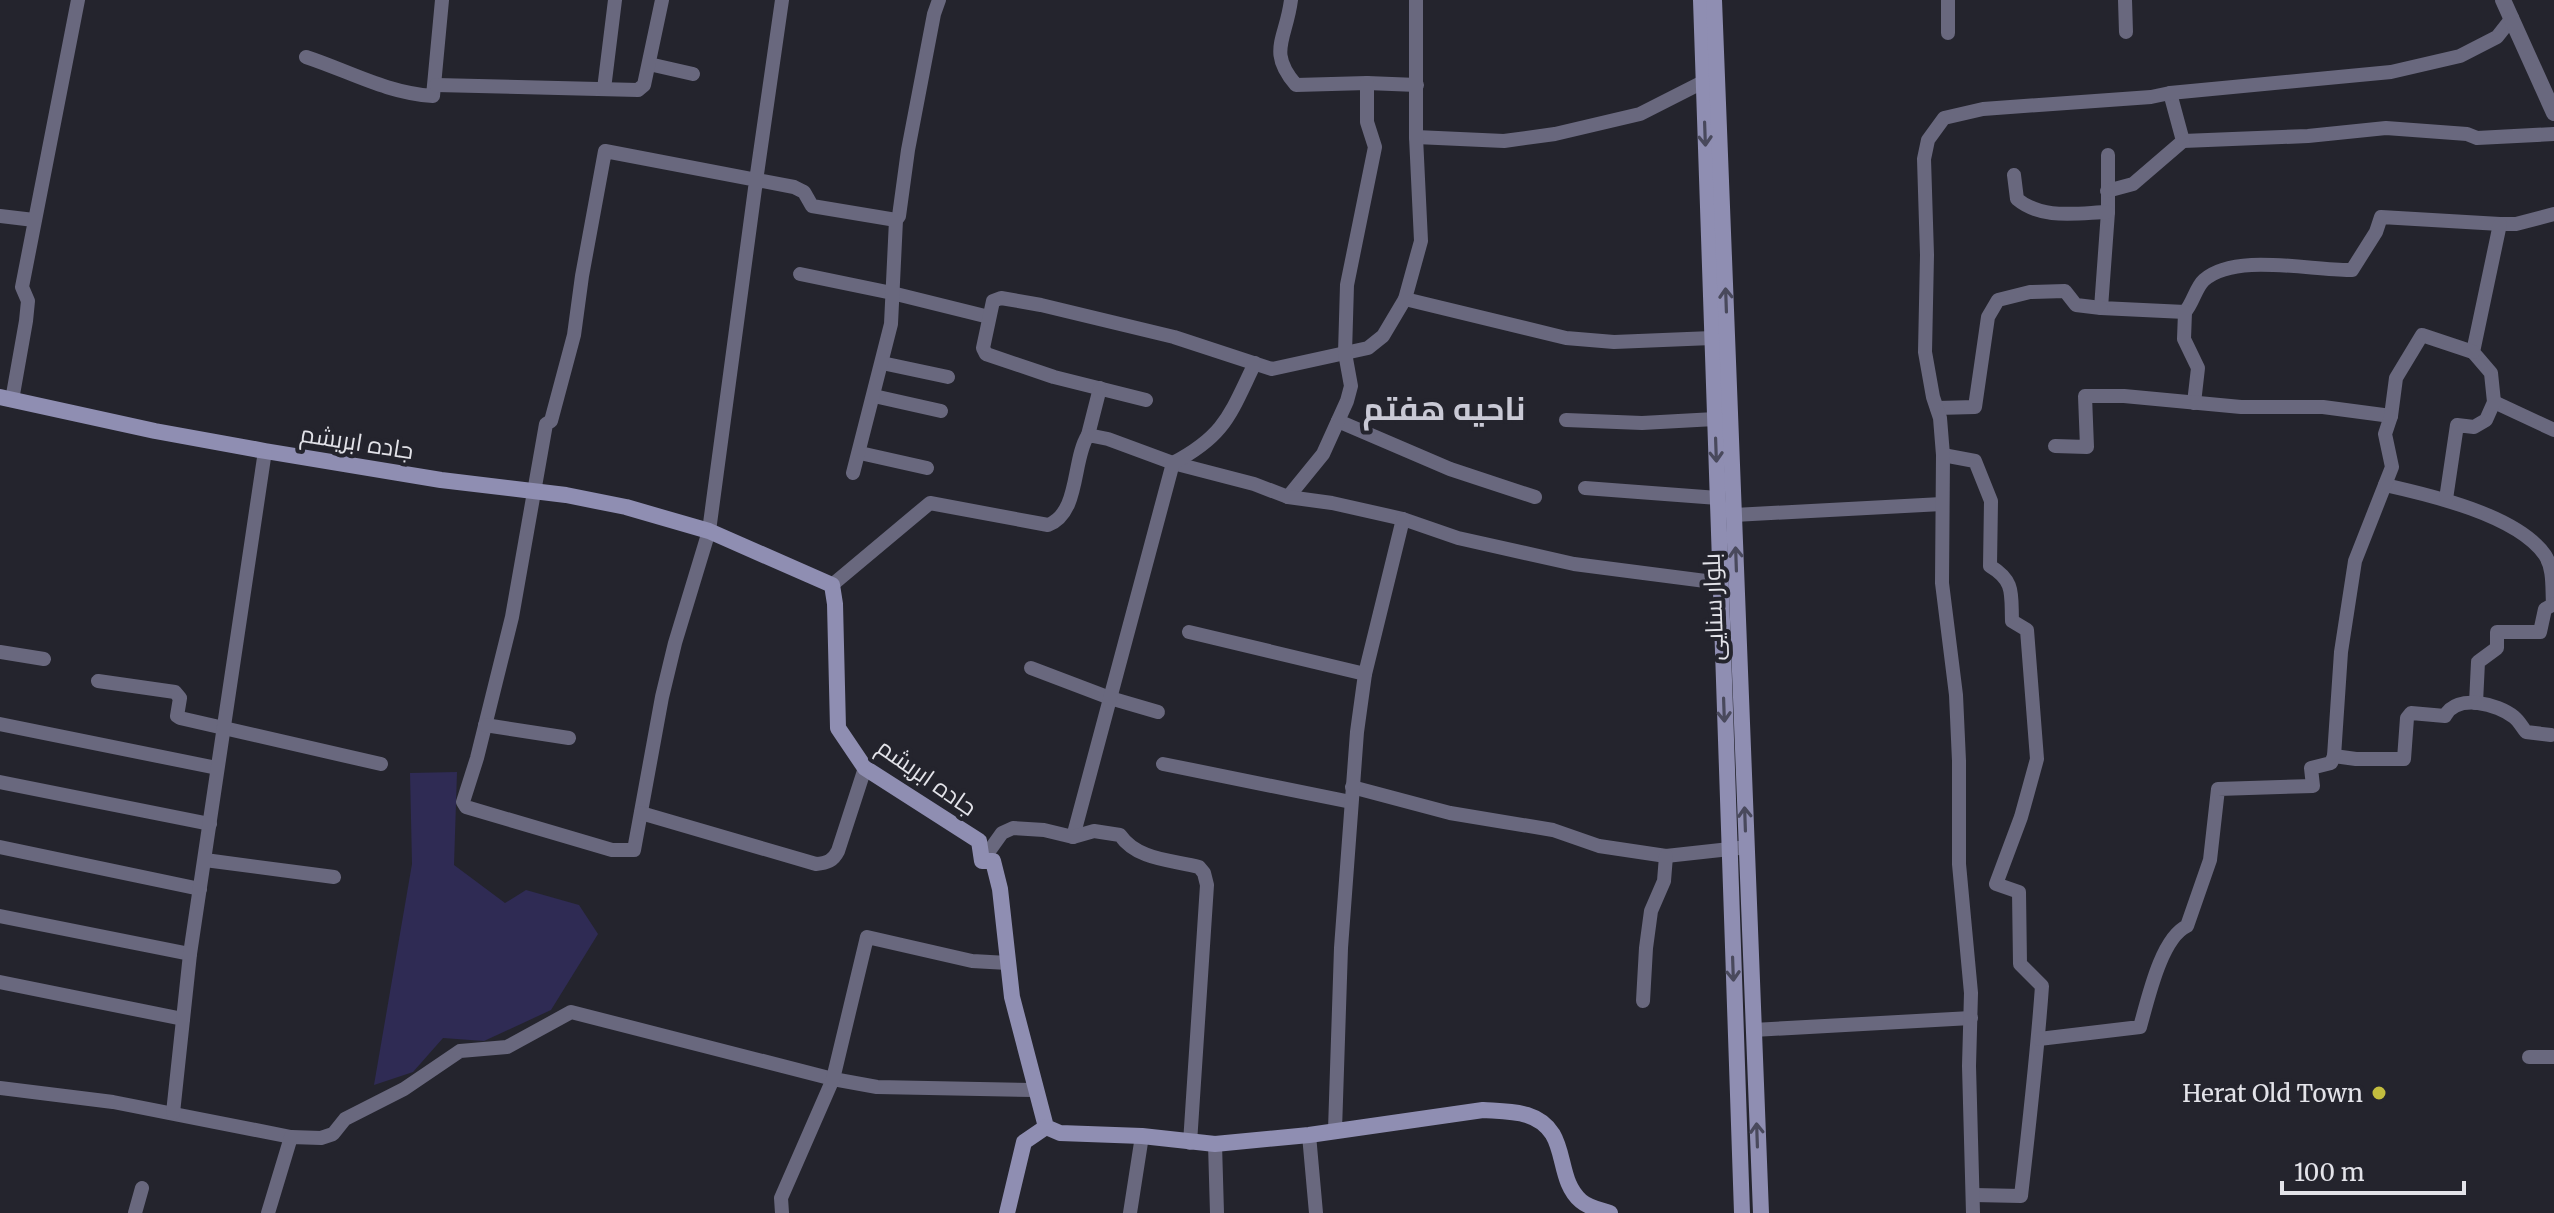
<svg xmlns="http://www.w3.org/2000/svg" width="2554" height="1213" font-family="Merriweather,Cairo,serif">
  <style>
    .green { fill: #2f2b54 }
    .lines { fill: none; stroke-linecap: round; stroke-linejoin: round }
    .minor { stroke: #69687e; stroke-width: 14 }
    .tertiary { stroke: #69687e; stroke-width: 16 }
    .secondary { stroke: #8f8eb2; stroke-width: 16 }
    .oneway { stroke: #49495c }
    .poi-dot { fill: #c3bd3e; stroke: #24242d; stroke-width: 3 }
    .labels { text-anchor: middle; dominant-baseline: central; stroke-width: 8; stroke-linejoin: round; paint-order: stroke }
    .street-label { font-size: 24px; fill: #e3e3e9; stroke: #24242d }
    .poi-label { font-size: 24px; fill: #e3e3e9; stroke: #24242d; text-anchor: end }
    .district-label { font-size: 32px; font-weight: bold; fill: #c9c9d5; stroke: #24242d }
  </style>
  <rect width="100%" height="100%" fill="#24242d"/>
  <path class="green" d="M457,772L454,865L505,903L526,890L579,905L598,934L551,1010L484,1041L443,1038L413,1072L374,1085L412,864L410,773Z"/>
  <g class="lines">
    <g class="minor">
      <path d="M782,0L756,181L709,531L675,643L662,697L634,850H612L466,807L463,802L477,758L512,617L546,424L551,421L574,335L582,276L605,151L794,187L804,192L812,206L896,220"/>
      <path d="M1291,0C1286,40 1267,51 1296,85L1367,83L1417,85"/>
      <path d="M1948,0V33"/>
      <path d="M2125,0L2126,32"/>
      <path d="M306,57C349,71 386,93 433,96L442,0"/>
      <path d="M649,64L693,74"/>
      <path d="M436,85L638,90L644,85L662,0"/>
      <path d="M604,89L615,0"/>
      <path d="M1416,137L1504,141L1555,134L1640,114L1703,82"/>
      <path d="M2183,141L2308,136L2386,128L2467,134L2477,138L2554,134"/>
      <path d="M2108,155V212L2101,308L2185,312C2193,303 2196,287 2204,280C2235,252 2312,271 2352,270L2376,232L2381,217L2500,224H2516L2554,214"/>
      <path d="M2014,175L2017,199C2042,220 2077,213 2108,212"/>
      <path d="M2107,191L2133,184L2183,141L2170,93"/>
      <path d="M0,216L34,220"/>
      <path d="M800,274L892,293L989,317"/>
      <path d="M1405,299L1566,338L1614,342L1712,338"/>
      <path d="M2185,312L2184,339L2198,368L2194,403"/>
      <path d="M882,363L948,377"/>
      <path d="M874,396L941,411"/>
      <path d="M12,400L26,321L28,301L22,287L78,0"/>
      <path d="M1146,400L1054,377L986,354L983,348L993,301L1001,298L1041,305L1174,337L1272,369L1368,348L1383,336L1405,299L1421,241L1416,137V0"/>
      <path d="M2494,402L2554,430"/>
      <path d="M1937,408L1975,407L1988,317L1998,300L2030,292L2065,291L2076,305L2101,308"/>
      <path d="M1566,420L1642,423L1715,419"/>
      <path d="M1338,421L1450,469L1535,497"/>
      <path d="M1088,435L1100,388"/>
      <path d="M2055,446L2087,447L2085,396H2124L2241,407H2323L2391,416"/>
      <path d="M860,453L927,468"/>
      <path d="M1943,455L1975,461L1991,501L1990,566C2015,581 2011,594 2012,621L2027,630L2037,759L2021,817L1996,884L2019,892L2020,964L2042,986C2037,1057 2029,1126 2021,1196L1974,1195"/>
      <path d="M853,473L891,324L896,220L899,216L908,150L934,14L939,0"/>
      <path d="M2385,485C2430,495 2517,515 2545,555C2554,569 2552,588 2553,604"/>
      <path d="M1585,488L1718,498"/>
      <path d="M1288,497L1323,454L1347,401L1351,386L1345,353L1347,285L1375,147L1367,122V83"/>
      <path d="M2446,499L2457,425L2474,427L2486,420L2494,402L2491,373L2473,352L2500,224"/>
      <path d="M1734,515L1942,504"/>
      <path d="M832,585L930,503L1048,525C1080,513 1072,460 1088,435L1108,439L1173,463L1254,484L1288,497L1332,503L1403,519L1458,538L1574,564L1721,583"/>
      <path d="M1189,632L1365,674"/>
      <path d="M0,652L44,659"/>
      <path d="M1031,668L1110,698L1158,712"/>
      <path d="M98,681L175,692L180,698L177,716L180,718L381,764"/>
      <path d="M2476,703L2478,662L2497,648V632H2540L2545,609L2554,604"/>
      <path d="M0,724L217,768"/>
      <path d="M485,725L569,738"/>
      <path d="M2334,756L2356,759H2404L2407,718L2411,713L2445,716C2457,693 2498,704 2514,717C2519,721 2522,727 2526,732L2551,735"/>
      <path d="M1163,764L1351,802"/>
      <path d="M0,782L210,824"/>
      <path d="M1352,787L1450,813L1553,830L1599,846L1666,856L1739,848"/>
      <path d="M641,813L816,864C827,863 833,861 838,851L865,768"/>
      <path d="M1073,837L1173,463C1226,435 1230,414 1255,363"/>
      <path d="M0,847L200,889"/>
      <path d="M205,860L334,877"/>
      <path d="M982,861L1002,833L1013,828L1044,830L1073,837L1094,831L1120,835C1137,860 1172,860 1199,867L1204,873L1207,885L1190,1143"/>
      <path d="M0,916L190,954"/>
      <path d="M0,982L183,1019"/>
      <path d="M1643,1001L1646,948L1651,911L1664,881L1666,856"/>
      <path d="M1753,1030L1971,1018"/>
      <path d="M2039,1039L2140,1027C2148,999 2161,938 2187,926L2210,860L2218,789L2313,786L2311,768L2331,763L2334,756L2341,652L2355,561L2392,467L2385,434L2391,416L2396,378L2422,335L2473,352"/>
      <path d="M2529,1057H2554"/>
      <path d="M0,1088L113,1102L291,1137"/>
      <path d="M173,1113L190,954L265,451"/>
      <path d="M1335,1130L1341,948L1357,732L1365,674L1403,519"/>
      <path d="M1309,1135L1316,1213"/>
      <path d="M1215,1144L1217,1213"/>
      <path d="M135,1213L142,1188"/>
      <path d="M268,1213L291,1137L321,1138L333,1134L345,1119L404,1089L460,1051L507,1047L571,1012L833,1079L877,1087L1034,1090"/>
      <path d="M782,1213L781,1198L833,1079L867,937L972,961L1008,963"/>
      <path d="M1130,1213L1142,1136"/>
      <path d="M1973,1213L1969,1066L1971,993L1959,864V761L1956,695L1942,583L1943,455L1940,418L1933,397L1925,352L1927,255L1924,159L1928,140L1944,118L1983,109L2151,97L2170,93L2391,72L2460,56L2497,37L2512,18"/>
    </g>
    <path class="tertiary" d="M2503,0L2554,113"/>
    <g class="secondary">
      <path d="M1701,0L1742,1213"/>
      <path d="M1714,0L1761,1213"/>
      <path d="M0,397L155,431L265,451L441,480L566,495L626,507L709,531L832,585L835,604L838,728L865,768L979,841L982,861H993L1000,889L1012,997L1046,1127L1060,1133L1142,1136L1215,1144L1309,1135L1483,1110C1497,1111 1514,1111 1527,1115C1572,1129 1553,1177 1581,1201C1589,1208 1601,1210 1610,1213"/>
      <path d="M1007,1213L1024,1142L1046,1127"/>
    </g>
  </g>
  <defs><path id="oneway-shaft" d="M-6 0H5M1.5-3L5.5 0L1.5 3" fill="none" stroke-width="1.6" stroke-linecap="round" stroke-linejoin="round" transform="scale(2)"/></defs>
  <g class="oneway">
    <use href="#oneway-shaft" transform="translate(1705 134) rotate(88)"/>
    <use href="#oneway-shaft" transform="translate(1726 300) rotate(-92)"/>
    <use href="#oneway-shaft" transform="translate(1716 450) rotate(88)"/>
    <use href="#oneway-shaft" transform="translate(1736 559) rotate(-92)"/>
    <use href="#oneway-shaft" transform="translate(1724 710) rotate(88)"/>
    <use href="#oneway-shaft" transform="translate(1745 819) rotate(-92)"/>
    <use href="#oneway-shaft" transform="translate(1733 969) rotate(88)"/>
    <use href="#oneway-shaft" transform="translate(1757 1135) rotate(-92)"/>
  </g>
  <circle class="poi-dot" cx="2379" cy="1093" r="8"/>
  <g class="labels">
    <g class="street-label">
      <text transform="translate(357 442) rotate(9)">جاده ابریشم</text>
      <text transform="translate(1713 607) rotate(-92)">بلوار سنایی</text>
      <text transform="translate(927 777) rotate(35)">جاده ابریشم</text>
    </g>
    <g class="poi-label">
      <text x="2363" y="1093">Herat Old Town</text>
    </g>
    <g class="district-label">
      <text x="1444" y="409">ناحیه هفتم</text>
    </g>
  </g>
  <path d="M2282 1181v12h182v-12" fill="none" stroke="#e3e3e9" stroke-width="4"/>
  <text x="2294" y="1181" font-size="24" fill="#e3e3e9" stroke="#24242d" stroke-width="6" paint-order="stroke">100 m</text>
</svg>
